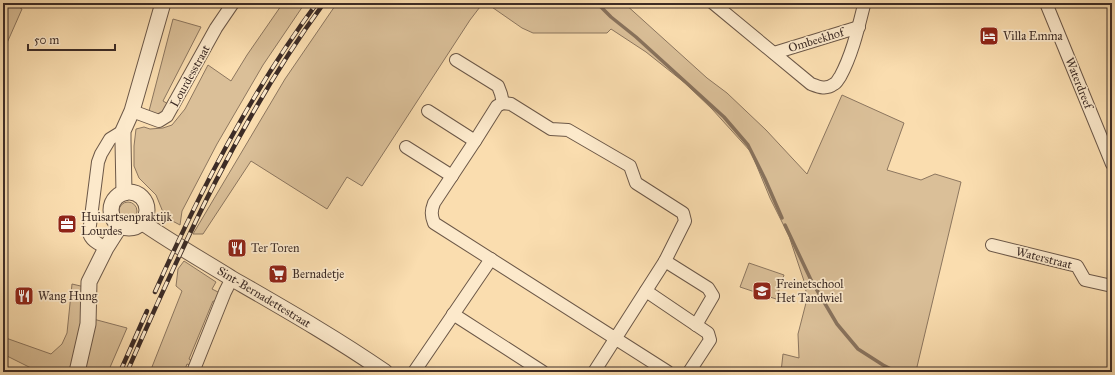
<svg xmlns="http://www.w3.org/2000/svg" width="1115" height="375" font-family="'IM FELL Great Primer',serif">
  <style>
    .green { fill: #dabf98; stroke: #8c765f }
    .lines { fill: none; stroke-linecap: round; stroke-linejoin: round }
    .stream { stroke: #88725c; stroke-width: 3.5 }
    .minor-casing { stroke: #6c5848; stroke-width: 14 }
    .tertiary-casing { stroke: #6c5848; stroke-width: 17 }
    .minor { stroke: #fce9cb; stroke-width: 12 }
    .tertiary { stroke: #fce9cb; stroke-width: 15 }
    .rail-casing { stroke: #3d2c26; stroke-width: 4.5 }
    .rail { stroke: #fce9cb; stroke-width: 3; stroke-dasharray: 9; stroke-linecap: butt }
    .labels { text-anchor: middle; dominant-baseline: central; stroke-width: 3.5; stroke-linejoin: round; paint-order: stroke }
    .poi-label { font-size: 12px; fill: #3d2c26; stroke: #fce9cb; text-anchor: start }
    .street-label { font-size: 12px; fill: #3d2c26; stroke: #fce9cb }
  </style>
  <rect width="100%" height="100%" fill="#faddaf"/>
  <filter id="stains"><feTurbulence type="fractalNoise" baseFrequency=".005" numOctaves="4"/><feColorMatrix values="0 0 0 0 .2 0 0 0 0 .09 0 0 0 0 .02 0 0 0 .5 -.17"/></filter>
  <radialGradient id="worn" r=".72"><stop offset=".6" stop-color="#630" stop-opacity="0"/><stop offset="1" stop-color="#630" stop-opacity=".3"/></radialGradient>
  <g class="green">
    <path d="M3,3H12L22,9L3,52Z"/>
    <path d="M283,3H305L263,65L217,144L182,211L180,225L165,217L156,195L139,178L134,166V146L136,129L144,127L150,129L163,128L172,125L185,109L208,65L231,81L247,55Z"/>
    <path d="M337,3H483L470,20L362,186L347,177L327,209L251,161L203,234H193L285,79Z"/>
    <path d="M486,3H624L707,78L727,93L766,130L807,174L842,95L904,123L887,170L921,180L935,174L961,182L916,371L917,372H781L783,354L799,358L798,334L807,299L805,284L789,236L770,198L751,152L712,109L685,83L646,52L611,29L607,33H533L522,28Z"/>
    <path d="M173,19L201,27L163,101L170,105L164,113L156,114L149,111Z"/>
    <circle cx="128" cy="211" r="9"/>
    <path d="M184,261L216,282L212,289L220,293L216,302L213,301L189,359L192,361L190,365L187,364L184,372H150L182,291L176,286L178,269Z"/>
    <path d="M749,263L784,275L776,299L740,287Z"/>
    <path d="M72,284L85,287L82,316L127,328L108,372H39L3,354V337L51,354L62,344L67,333Z"/>
  </g>
  <g class="lines">
    <g class="stream">
      <path d="M597,3L611,17L636,37L724,117L748,145L765,179L782,218"/>
      <path d="M785,225L811,280L837,324L858,349L883,365L897,372"/>
    </g>
    <g class="minor-casing">
      <g id="minor">
        <path d="M713,3L811,84C819,87 826,90 834,84C837,83 838,79 840,77C852,55 858,29 864,5V3"/>
        <path d="M1046,3L1112,164"/>
        <path d="M774,53L859,27"/>
        <path d="M456,60L498,86L501,94L503,103"/>
        <path d="M132,111L159,121L167,116L216,28L233,3"/>
        <path d="M428,111L475,141"/>
        <path d="M406,147L452,176"/>
        <path d="M992,245L1077,266L1085,280L1112,286"/>
        <path d="M106,248C99,244 91,241 89,233L98,162L101,154L110,139L123,131"/>
        <path d="M665,261L708,288L713,296L696,325"/>
        <path d="M646,291L708,333L710,340L689,372"/>
        <path d="M453,314L543,372"/>
        <path d="M193,372L225,292L232,278"/>
        <path d="M414,372L491,259"/>
        <path d="M594,372L665,261L685,221L683,213L636,183L630,166L568,130L551,129L511,104L503,103L497,106L475,141L434,203C431,211 431,215 434,223L668,372"/>
      </g>
    </g>
    <g class="tertiary-casing">
      <g id="tertiary">
        <circle cx="129" cy="210" r="18"/>
        <path d="M124,193L123,141V131L132,111L163,3"/>
        <path d="M143,223C172,243 202,260 231,278C283,308 336,338 385,372"/>
        <path d="M77,372L88,324L89,282L106,248L120,226"/>
      </g>
    </g>
    <use href="#minor" class="minor"/>
    <use href="#tertiary" class="tertiary"/>
    <g class="rail-casing">
      <g id="rail">
        <path d="M155,292C200,191 251,92 317,3"/>
        <path d="M120,372L147,311"/>
        <path d="M127,372C183,244 241,116 324,3"/>
      </g>
    </g>
    <use href="#rail" class="rail"/>
  </g>
  <defs>
    <g id="hotel-square" transform="scale(1)"><rect x="-9" y="-9" width="18" height="18" rx="4" fill="#8f2418" stroke="#fce9cb"/><path d="M-6-4.5h1.5V1H6V5H4.5V3h-9V5H-6ZM-4 0a1.8 1.8 0 1 1 3.6 0ZM.5 0V-2.5h3Q6-2.5 6 0Z" fill="#fff"/></g>
    <g id="office-square" transform="scale(1)"><rect x="-9" y="-9" width="18" height="18" rx="4" fill="#8f2418" stroke="#fce9cb"/><path d="M-6-3h4V-5.5h4V-3h4V5H-6ZM-1-4.5V-3h2v-1.5ZM-6 0V1H6V0Z" fill="#fff"/></g>
    <g id="restaurant-square" transform="scale(1)"><rect x="-9" y="-9" width="18" height="18" rx="4" fill="#8f2418" stroke="#fce9cb"/><path d="M-5-6h1v4h1v-4h1v4h1v-4h1v5L-1.5 .5V6h-2V.5L-5-1ZM5-6V6H3V1.5H1.5Q1.5-4 5-6Z" fill="#fff"/></g>
    <g id="supermarket-square" transform="scale(1)"><rect x="-9" y="-9" width="18" height="18" rx="4" fill="#8f2418" stroke="#fce9cb"/><path d="M-6-5.5h2.5l.6 2H6L4.5 2H-2.5L-4.4-4H-6ZM-1.5 3.2a1.3 1.3 0 1 0 .1 0ZM3 3.2a1.3 1.3 0 1 0 .1 0Z" fill="#fff"/></g>
    <g id="school-square" transform="scale(1)"><rect x="-9" y="-9" width="18" height="18" rx="4" fill="#8f2418" stroke="#fce9cb"/><path d="M0-5L7-2L0 1L-7-2ZM-4 1L0 2.5L4 1V4Q0 6-4 4Z" fill="#fff"/></g>
  </defs>
  <g fill-rule="evenodd">
    <use href="#hotel-square" x="989" y="36"/>
    <use href="#office-square" x="67" y="224"/>
    <use href="#restaurant-square" x="237" y="248"/>
    <use href="#supermarket-square" x="278" y="274"/>
    <use href="#school-square" x="762" y="291"/>
    <use href="#restaurant-square" x="24" y="296"/>
  </g>
  <g class="labels">
    <g class="poi-label">
      <text x="1003" y="36">Villa Emma</text>
      <text x="81" y="217">Huisartsenpraktijk<tspan x="81" dy="14">Lourdes</tspan></text>
      <text x="251" y="248">Ter Toren</text>
      <text x="292" y="274">Bernadetje</text>
      <text x="776" y="284">Freinetschool<tspan x="776" dy="14">Het Tandwiel</tspan></text>
      <text x="38" y="296">Wang Hung</text>
    </g>
    <g class="street-label">
      <text transform="translate(816 40) rotate(-17)">Ombeekhof</text>
      <text transform="translate(190 76) rotate(-61)">Lourdesstraat</text>
      <text transform="translate(1079 83) rotate(68)">Waterdreef</text>
      <text transform="translate(1044 258) rotate(14)">Waterstraat</text>
      <text transform="translate(264 297) rotate(31)">Sint-Bernadettestraat</text>
    </g>
  </g>
  <rect width="1115" height="375" fill="none" stroke="#faddaf" stroke-width="16"/>
  <rect x="4" y="4" width="1107" height="367" fill="none" stroke="#3d2c26" stroke-width="2"/>
  <rect x="8" y="8" width="1099" height="359" fill="none" stroke="#3d2c26"/>
  <path d="M28 44v6h87v-6" fill="none" stroke="#3d2c26" stroke-width="2"/>
  <text x="34" y="44" font-size="12" fill="#3d2c26" stroke="#fce9cb" stroke-width="3" paint-order="stroke">50 m</text>
  <rect width="100%" height="100%" filter="url(#stains)"/>
  <rect width="100%" height="100%" fill="url(#worn)"/>
</svg>
